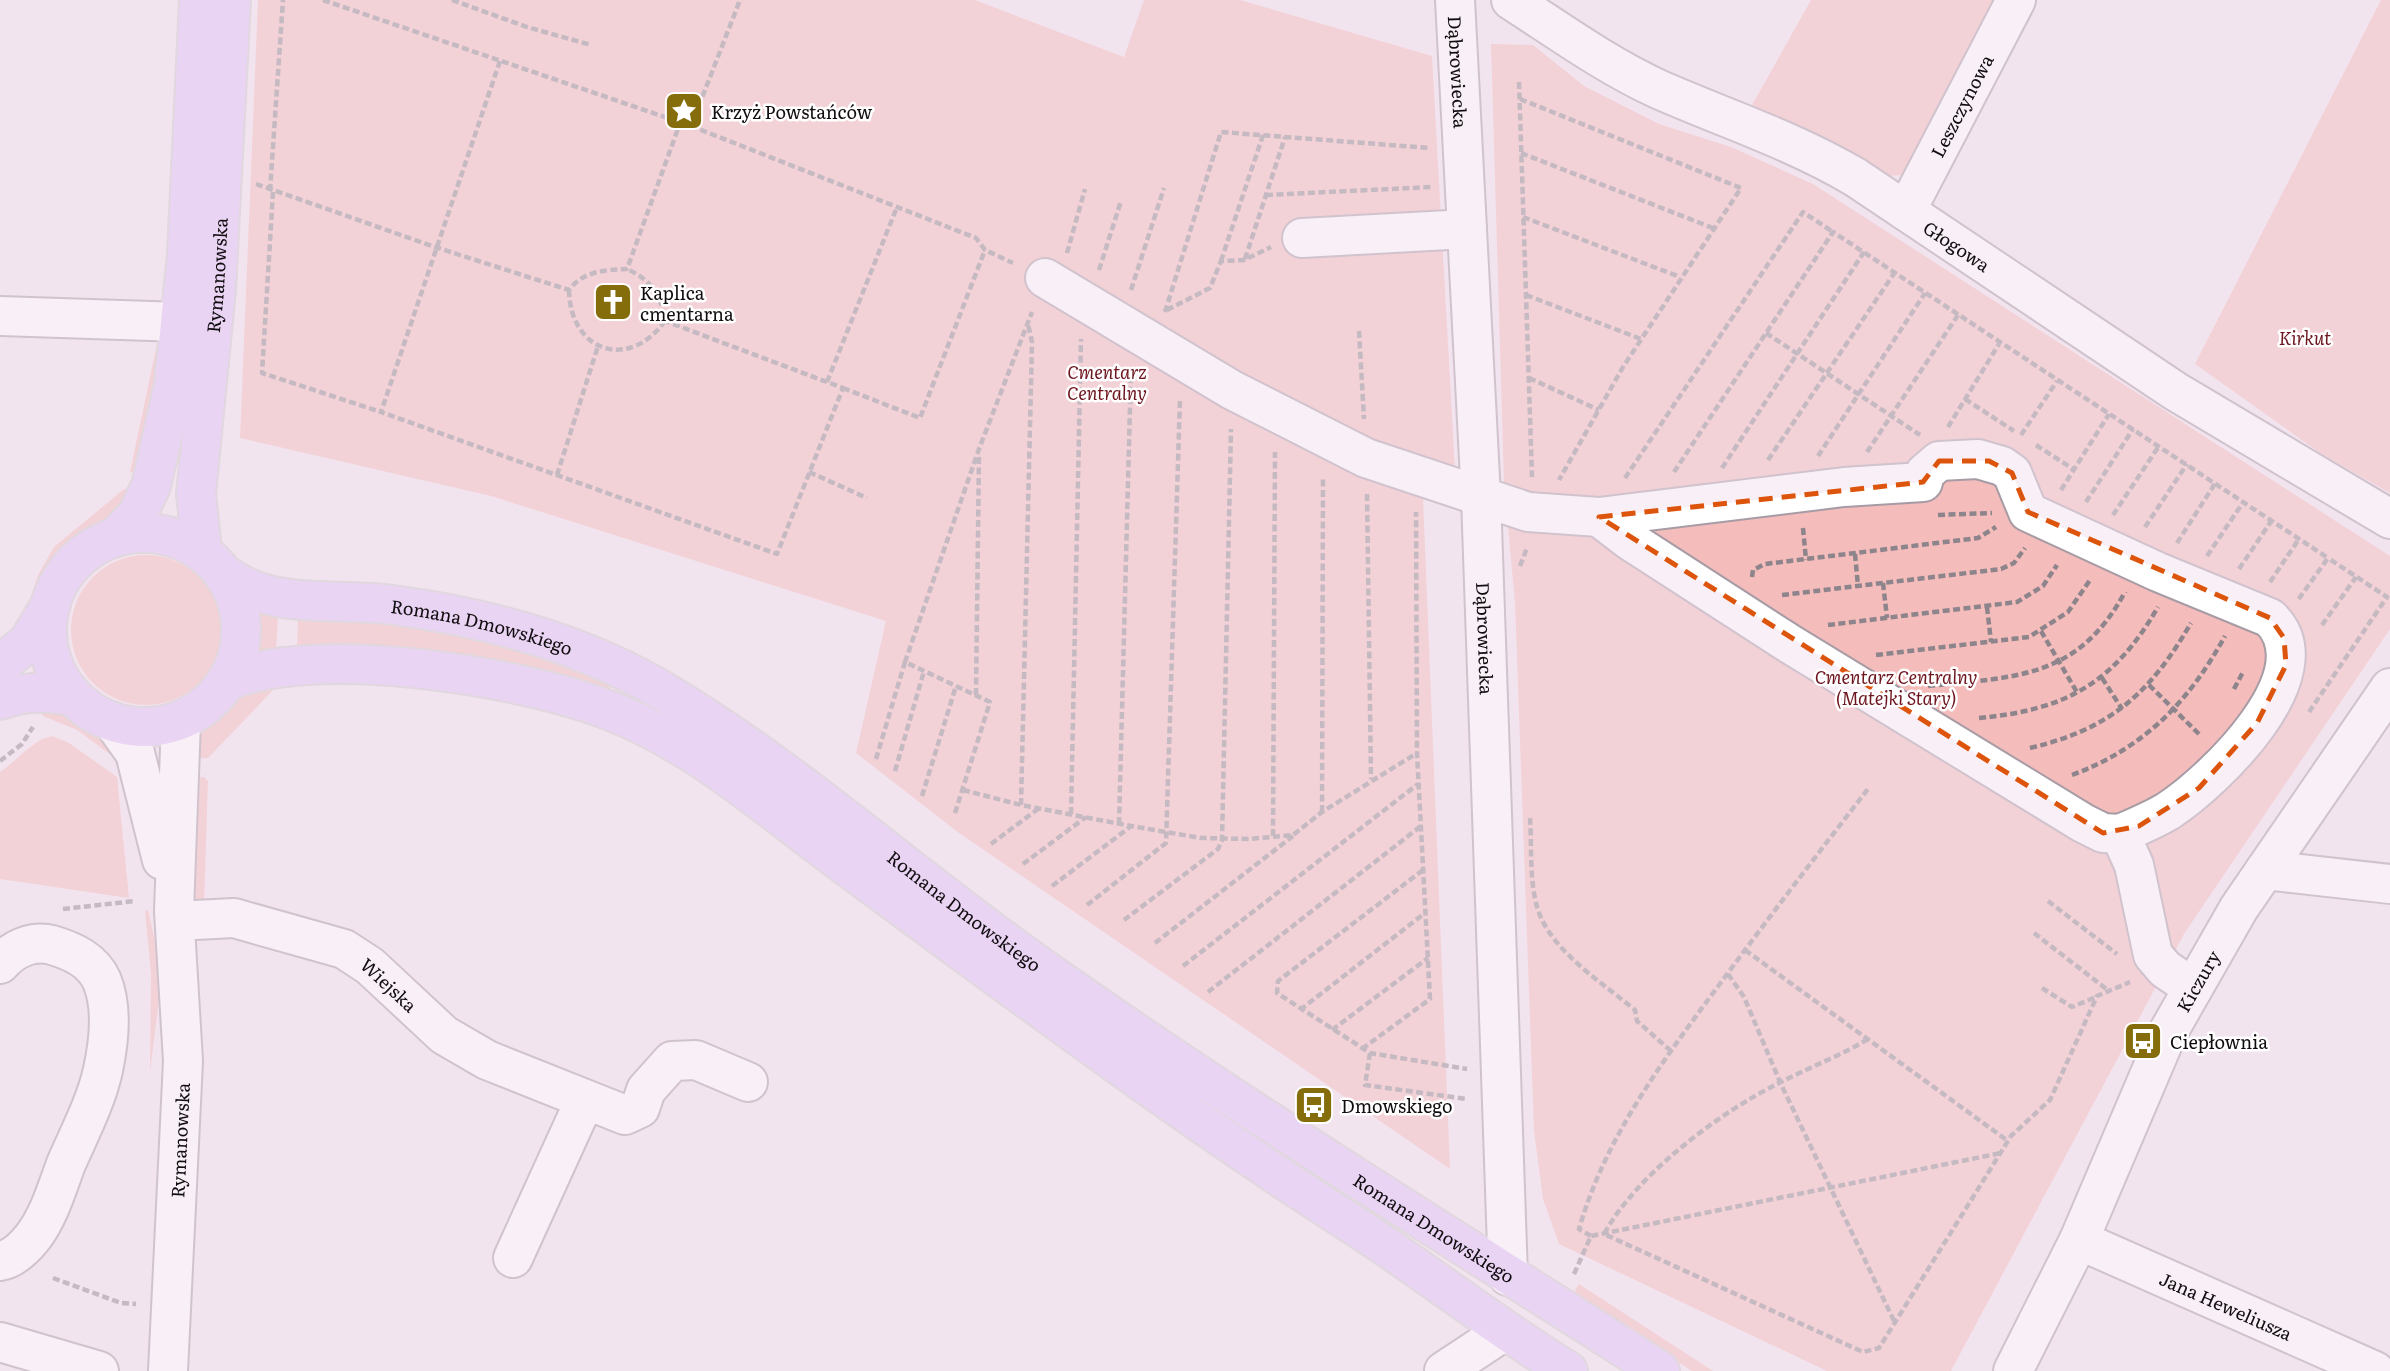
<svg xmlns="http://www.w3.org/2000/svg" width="2390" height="1371" font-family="Literata,serif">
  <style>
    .green { fill: #f4bcba }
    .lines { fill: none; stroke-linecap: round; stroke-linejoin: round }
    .minor-casing { stroke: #a79ba5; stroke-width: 42 }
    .major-casing { stroke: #cbcaca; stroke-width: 42 }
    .path { stroke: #8e858c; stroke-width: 4.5; stroke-dasharray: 7 3.5; stroke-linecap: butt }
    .minor { stroke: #fff; stroke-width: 38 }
    .major { stroke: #dfc0f8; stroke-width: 38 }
    .marked { fill: none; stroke: #dd550c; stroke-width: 5; stroke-dasharray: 14 9; stroke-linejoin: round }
    .labels { text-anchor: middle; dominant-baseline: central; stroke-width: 5; stroke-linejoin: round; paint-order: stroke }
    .street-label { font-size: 18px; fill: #110d10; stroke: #fff }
    .poi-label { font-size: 18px; fill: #110d10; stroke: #fff; text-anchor: start }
    .park-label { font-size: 18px; font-style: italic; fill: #6d151e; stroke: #fff }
  </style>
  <rect width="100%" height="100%" fill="#f2e4ef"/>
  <g class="green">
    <path d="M258,0H975L1124,57L1144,0H1240L1432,56L1455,470L1423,497L1450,1169L959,833L856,753L886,621L491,496L240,438Z"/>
    <path d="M1811,0H1999L1904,175L1887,176L1752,105Z"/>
    <path d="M2381,0H2390V493L2323,455L2195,364Z"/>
    <path d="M1491,44L1533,45L1584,86L1659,124L1731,147L1813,184L2390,556V629L2184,934L1951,1371H1827L1559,1244L1543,1199L1534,1131L1515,603L1504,483Z"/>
    <path d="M157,344L162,352L140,475L130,472Z"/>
    <path d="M124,489L137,493L113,521L72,547L60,558L42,594L24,617L38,575L54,547Z"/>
    <circle cx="146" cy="630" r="75"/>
    <path d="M253,611L278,615L276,653L253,652Z"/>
    <path d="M298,612L472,630L612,684L611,687L605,691L297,652Z"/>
    <path d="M277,686L208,758L189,759L203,726L242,690Z"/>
    <path d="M36,707C85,714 98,719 122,763L77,730L43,716Z"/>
    <path d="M52,736L69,743L117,777L129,898L0,879V772C18,760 32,740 52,736Z"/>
    <path d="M204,777L208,781L204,905L195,901L189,778Z"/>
    <path d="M148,910L158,954L160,991L150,1072L151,974L145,911Z"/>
    <path d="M1579,1284L1713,1371H1692L1577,1296L1575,1290Z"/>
  </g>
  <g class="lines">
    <g class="minor-casing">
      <g id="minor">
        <path id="s1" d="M1455,0L1481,497L1508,1276"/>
        <path id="s2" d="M1511,0C1559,31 1606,65 1658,89C1726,119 1790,139 1855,177L2175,391L2390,519"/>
        <path id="s3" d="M1906,211L2016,0"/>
        <path d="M1302,238L1467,229"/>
        <path d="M1045,278L1232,390L1366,458L1528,512L1599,517L1629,540L1790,644L2083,823L2103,833L2120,834L2134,865L2153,955L2165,969L2193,988"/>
        <path d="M0,316L181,322L198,351"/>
        <path d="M1599,517L1844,487L1923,482L1925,473L1939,461L1978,459L2002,466L2012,473L2028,512L2158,572L2270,618C2327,673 2214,781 2168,811C2153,820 2136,827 2120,834"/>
        <path d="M113,722L135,753L162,860"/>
        <path d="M2265,870L2390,884"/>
        <path id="s4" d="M175,921L234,918L344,949L370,966L444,1035L487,1060L625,1115L640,1108L646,1090L672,1061L696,1060L748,1082"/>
        <path d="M0,964C13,949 32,940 52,945C72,951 93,960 102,981C113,1008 109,1042 103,1070C96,1102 79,1134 66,1164C57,1188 49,1216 33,1237C25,1247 13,1259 0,1261"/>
        <path id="s5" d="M2079,1240L2375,1371"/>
        <path d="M513,1258L584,1102"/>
        <path d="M0,1342L99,1371"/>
        <path id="s6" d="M168,1371L183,1061L174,911L181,721"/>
        <path d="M1444,1371L1503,1332"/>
        <path id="s7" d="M2013,1371L2079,1240L2167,1034L2239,908L2390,688"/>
      </g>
    </g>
    <g class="major-casing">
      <g id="major">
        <circle cx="144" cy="630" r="97"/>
        <path d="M116,537L137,515L151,486L174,384L187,254L199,0"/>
        <path id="s8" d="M202,550L196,494L216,290L231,0"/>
        <path id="s9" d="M224,574C272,611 336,597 393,605C483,617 577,642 656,687C793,767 912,877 1042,968C1243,1110 1453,1238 1660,1371"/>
        <path d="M0,665L28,642L51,604"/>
        <path d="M228,681C314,643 523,676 611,711C685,740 745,789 808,837C855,873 904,908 952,944C1055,1019 1158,1095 1264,1166C1307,1196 1351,1222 1394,1252C1452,1292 1508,1334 1568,1371"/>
        <path d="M0,700C26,691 45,691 72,696"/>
      </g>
    </g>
    <g class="path">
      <path d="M323,0L691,126L976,238L985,250L1013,263"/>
      <path d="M452,0L527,27L591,45"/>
      <path d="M500,61L381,412L777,554L843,388L665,321C661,295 651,280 627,269"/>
      <path d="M1519,82L1532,477"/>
      <path d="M1520,99L1741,188L1623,367L1559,480"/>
      <path d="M691,126L740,0"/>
      <path d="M1521,153L1713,228"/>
      <path d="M256,184L435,247L569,290C583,271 604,270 627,269L679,126H687"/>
      <path d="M270,191L283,0"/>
      <path d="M273,192L262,373L381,412"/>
      <path d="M1266,195L1431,187"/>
      <path d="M1523,217L1680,277"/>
      <path d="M1067,253L1085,189"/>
      <path d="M1245,259L1285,137"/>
      <path d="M1221,261L1263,135"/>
      <path d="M1099,270L1121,201"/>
      <path d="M569,290C570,351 628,372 665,321"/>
      <path d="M1131,290L1164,188"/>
      <path d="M1526,295L1641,339"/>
      <path d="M1167,310L1210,288L1221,261L1244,260L1271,247"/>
      <path d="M1165,312L1221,132L1429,148"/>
      <path d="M1359,331L1364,419"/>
      <path d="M1766,333L1920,435"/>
      <path d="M1529,378L1599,410"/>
      <path d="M827,382L897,207"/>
      <path d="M843,388L920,418L985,250"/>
      <path d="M1965,399L2014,431"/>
      <path d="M1948,427L1999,344"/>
      <path d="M2021,435L2057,381"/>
      <path d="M2036,445L2073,469"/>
      <path d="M1867,452L1958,315"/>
      <path d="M1818,456L1925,293"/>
      <path d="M1768,460L1895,272"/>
      <path d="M1722,468L1864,252"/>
      <path d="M809,472L867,498"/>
      <path d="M1674,472L1833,232L2328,558L2298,600"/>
      <path d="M557,475L598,346"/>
      <path d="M1625,478L1803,212L1833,232"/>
      <path d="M2061,490L2109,414"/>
      <path d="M1367,494L1371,779"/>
      <path d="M2086,502L2133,429"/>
      <path d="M1938,515L1992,513"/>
      <path d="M2113,515L2159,446"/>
      <path d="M2145,527L2187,464"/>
      <path d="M1803,528L1806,560"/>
      <path d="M2177,543L2216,482"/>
      <path d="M1855,554L1858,586"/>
      <path d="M2207,556L2244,501"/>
      <path d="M1520,566L1527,548"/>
      <path d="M2239,569L2272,520"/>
      <path d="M1752,577L1753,570L1765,564L1978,538L1996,527"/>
      <path d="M2270,582L2299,539"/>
      <path d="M1883,583L1887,618"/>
      <path d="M1782,595L2001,569L2014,563L2025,548"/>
      <path d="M1987,607L1991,642"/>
      <path d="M1828,625L2017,602L2043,586L2057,565"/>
      <path d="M2322,625L2356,577"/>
      <path d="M2041,631L2078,694"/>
      <path d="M1876,655L2029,637L2068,612L2090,580"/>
      <path d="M2102,678L2122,709"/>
      <path d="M2149,685L2201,736"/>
      <path d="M1928,686C2015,677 2078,679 2125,592"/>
      <path d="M2234,689L2243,672"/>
      <path d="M976,695L979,454"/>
      <path d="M2309,712L2387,597L2328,558"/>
      <path d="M1979,718C2066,710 2114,683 2158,607"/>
      <path d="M2030,748C2110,729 2150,694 2191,623"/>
      <path d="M876,759L905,662"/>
      <path d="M0,761L22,744L33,727"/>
      <path d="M895,771L924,671"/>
      <path d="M2072,775C2144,748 2189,702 2225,636"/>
      <path d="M963,790L1021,805L1131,826L1201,838L1249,839L1293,835L1322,812L1417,753"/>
      <path d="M922,796L956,686"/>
      <path d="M1021,805L1032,342L1028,324"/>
      <path d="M1322,812L1323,476"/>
      <path d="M955,813L990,702L905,662L979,449L1032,312"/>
      <path d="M1071,814L1081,339"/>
      <path d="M1530,818C1532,847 1529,882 1538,910C1552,952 1603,983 1635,1010L1637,1021L1671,1051"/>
      <path d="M1119,824L1131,369"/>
      <path d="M1273,836L1275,452"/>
      <path d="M991,844L1038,809"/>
      <path d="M1023,864L1086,817"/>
      <path d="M1423,870L1278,981L1277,993L1370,1053L1467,1069"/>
      <path d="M1052,886L1130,827"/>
      <path d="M2048,901L2117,954"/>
      <path d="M1087,905L1166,843L1180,399"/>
      <path d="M63,909L135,901"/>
      <path d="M1124,920L1218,849L1222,840L1231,429"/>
      <path d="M2034,933L2109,991"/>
      <path d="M1155,943L1293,836"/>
      <path d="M1745,950L2008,1141"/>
      <path d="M1183,966L1418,784"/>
      <path d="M1728,974L1744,997L1780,1082L1895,1323"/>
      <path d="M2042,988L2072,1007L2096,997"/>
      <path d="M1208,992L1421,826"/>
      <path d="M1300,1010L1425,913"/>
      <path d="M1332,1030L1428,958"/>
      <path d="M1868,1039C1840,1056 1810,1067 1781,1082C1720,1112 1637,1174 1604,1234L1863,1352L1879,1348L2011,1136L2050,1100L2097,996L2130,982"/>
      <path d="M1362,1049L1430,999L1417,753L1416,512"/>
      <path d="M1370,1053L1365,1085L1467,1099"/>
      <path d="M1591,1236L1579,1229C1606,1135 1665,1058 1722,981C1770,916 1819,852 1868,789"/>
      <path d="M1574,1274L1591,1236L2001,1153"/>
      <path d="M53,1278L121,1303L136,1304"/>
    </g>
    <use href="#minor" class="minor"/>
    <use href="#major" class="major"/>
  </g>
  <path d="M0 0H2390V1371H0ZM1939,461H1989L2012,473L2028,512L2270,618L2284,638L2286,665L2257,723L2199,788L2139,826L2103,833L1599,517L1923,482Z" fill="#f2e4ef" fill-opacity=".55" fill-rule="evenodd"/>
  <path class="marked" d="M1939,461H1989L2012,473L2028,512L2270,618L2284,638L2286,665L2257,723L2199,788L2139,826L2103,833L1599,517L1923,482Z"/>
  <defs>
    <g id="sight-square" transform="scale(2.0125)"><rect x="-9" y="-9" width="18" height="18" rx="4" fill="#866d0c" stroke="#fff"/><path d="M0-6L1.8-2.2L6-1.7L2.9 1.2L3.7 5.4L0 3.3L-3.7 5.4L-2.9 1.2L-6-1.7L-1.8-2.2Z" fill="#fff"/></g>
    <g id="church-square" transform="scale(2.0125)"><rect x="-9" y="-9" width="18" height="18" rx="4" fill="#866d0c" stroke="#fff"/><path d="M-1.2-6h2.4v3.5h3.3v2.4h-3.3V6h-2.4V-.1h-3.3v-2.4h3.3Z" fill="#fff"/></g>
    <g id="bus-square" transform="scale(2.0125)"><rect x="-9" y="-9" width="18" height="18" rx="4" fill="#866d0c" stroke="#fff"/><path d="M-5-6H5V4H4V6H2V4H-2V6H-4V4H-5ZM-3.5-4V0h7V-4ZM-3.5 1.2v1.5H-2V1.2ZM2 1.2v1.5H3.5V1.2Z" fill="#fff"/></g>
  </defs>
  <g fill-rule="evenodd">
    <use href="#sight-square" x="684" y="111"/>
    <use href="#church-square" x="613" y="302"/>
    <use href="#bus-square" x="2143" y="1041"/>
    <use href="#bus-square" x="1314" y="1105"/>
  </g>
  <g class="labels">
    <g class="street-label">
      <text stroke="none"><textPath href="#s1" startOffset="72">Dąbrowiecka</textPath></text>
      <text stroke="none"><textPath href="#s3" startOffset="119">Leszczynowa</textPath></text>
      <text stroke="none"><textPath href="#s2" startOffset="511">Głogowa</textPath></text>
      <text stroke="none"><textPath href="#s8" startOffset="276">Rymanowska</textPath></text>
      <text stroke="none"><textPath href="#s9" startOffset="266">Romana Dmowskiego</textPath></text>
      <text stroke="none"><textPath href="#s1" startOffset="639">Dąbrowiecka</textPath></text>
      <text stroke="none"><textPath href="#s9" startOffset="833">Romana Dmowskiego</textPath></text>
      <text stroke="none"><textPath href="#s7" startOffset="432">Kiczury</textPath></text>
      <text stroke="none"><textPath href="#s4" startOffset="231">Wiejska</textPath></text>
      <text stroke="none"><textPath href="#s6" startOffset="231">Rymanowska</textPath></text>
      <text stroke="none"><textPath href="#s9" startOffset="1400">Romana Dmowskiego</textPath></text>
      <text stroke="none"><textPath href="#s5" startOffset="161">Jana Heweliusza</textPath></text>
    </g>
    <g class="poi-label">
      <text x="711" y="111">Krzyż Powstańców</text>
      <text x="640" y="292">Kaplica<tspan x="640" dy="21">cmentarna</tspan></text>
      <text x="2170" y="1041">Ciepłownia</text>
      <text x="1341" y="1105">Dmowskiego</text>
    </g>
    <g class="park-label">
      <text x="2305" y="337">Kirkut</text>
      <text x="1107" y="371">Cmentarz<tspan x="1107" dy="21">Centralny</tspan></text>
      <text x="1896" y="676">Cmentarz Centralny<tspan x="1896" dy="21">(Matejki Stary)</tspan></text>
    </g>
  </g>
</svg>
